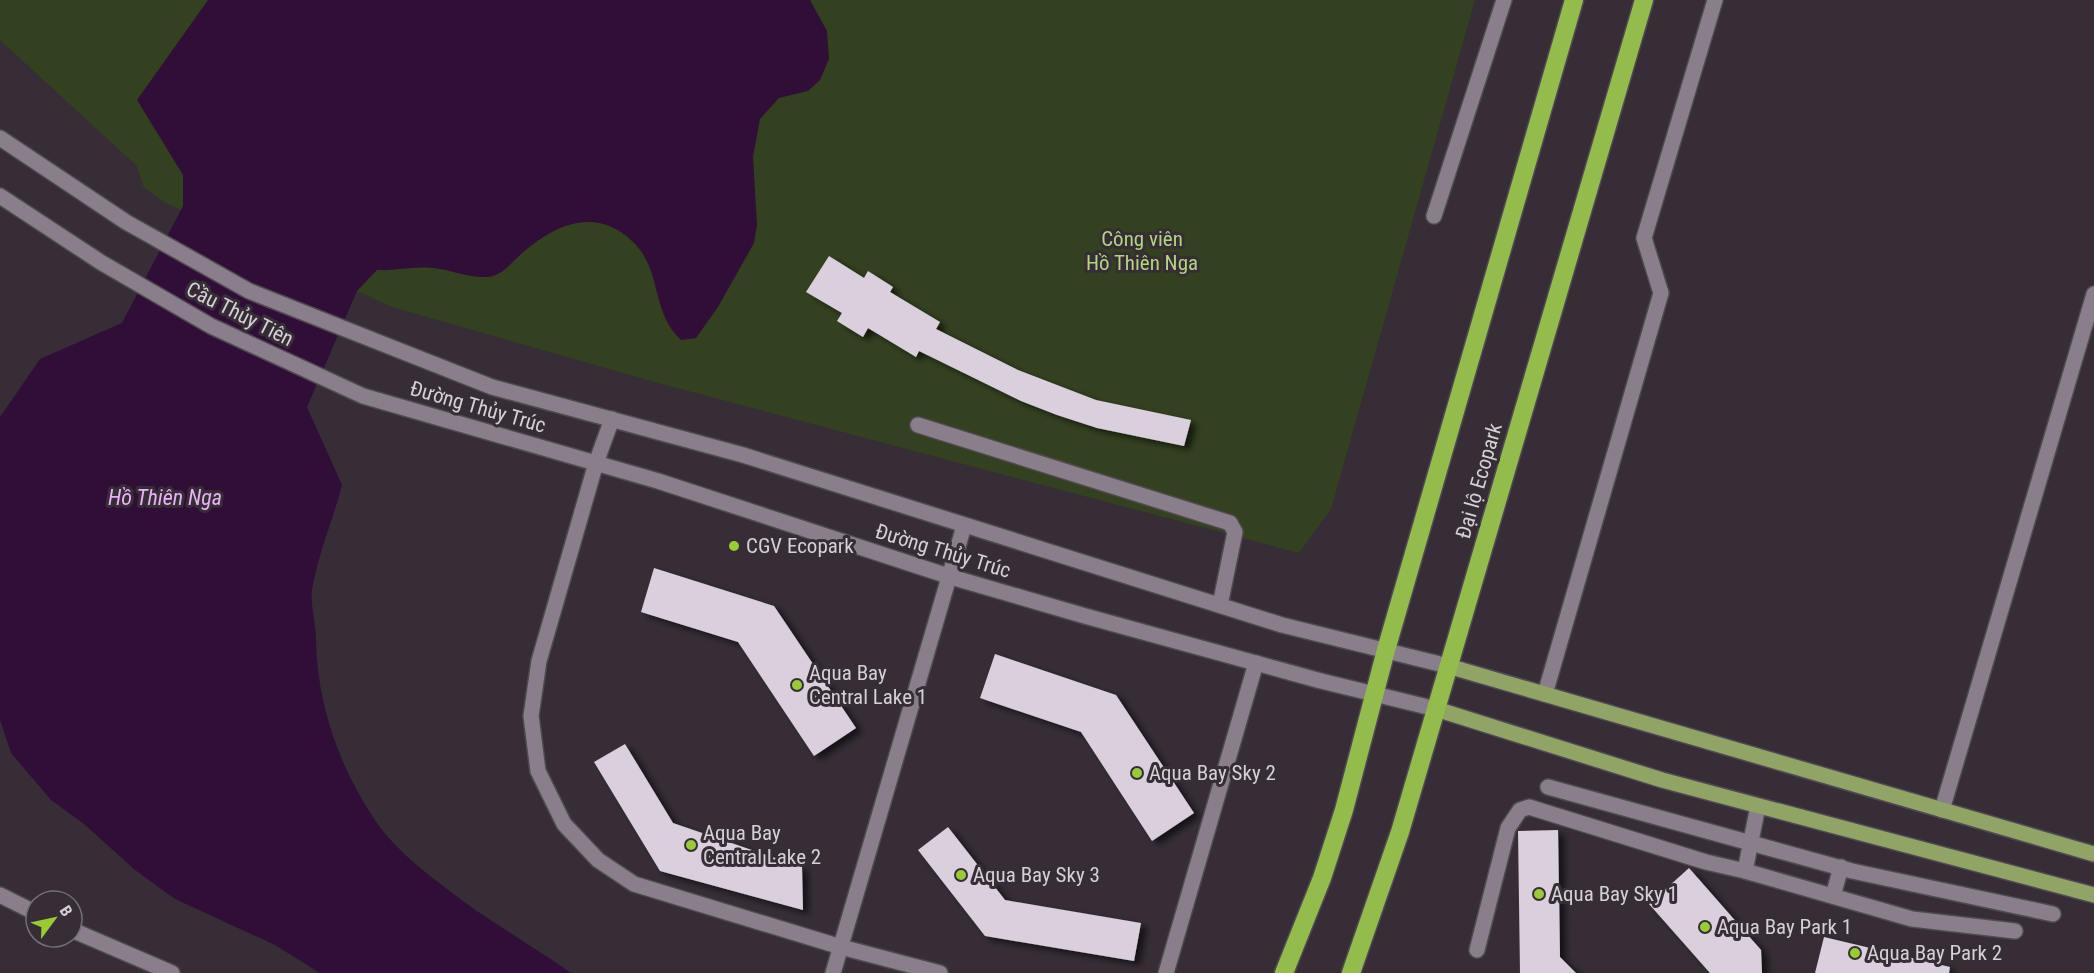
<svg xmlns="http://www.w3.org/2000/svg" width="2094" height="973" font-family="'Roboto Condensed',sans-serif">
  <style>
    .green { fill: #344121 }
    .water { fill: #310e38 }
    .building { fill: #dacfdc; filter: url(#shadow) }
    .lines { fill: none; stroke-linecap: round; stroke-linejoin: round }
    .minor-casing { stroke: #514952; stroke-width: 18 }
    .major-casing { stroke: #514952; stroke-width: 18 }
    .highway-casing { stroke: #514952; stroke-width: 21 }
    .minor { stroke: #897f8b; stroke-width: 15 }
    .major { stroke: #90a466; stroke-width: 15 }
    .highway { stroke: #94bc4d; stroke-width: 18 }
    .poi-dot { fill: #9acb34; stroke: #362d37; stroke-width: 2 }
    .labels { text-anchor: middle; dominant-baseline: central; stroke-width: 6; stroke-linejoin: round; paint-order: stroke }
    .park-label { font-size: 21px; fill: #b3d480; stroke: #362d37 }
    .street-label { font-size: 21px; fill: #d5d0d6; stroke: #362d37 }
    .poi-label { font-size: 21px; fill: #d5d0d6; stroke: #362d37; text-anchor: start }
    .water-label { font-size: 22px; font-style: italic; fill: #ebb0f7; stroke: #362d37 }
  </style>
  <defs>
    <filter id="shadow"><feDropShadow dx="6" dy="4" stdDeviation="3" flood-color="#0009"/></filter>
  </defs>
  <rect width="100%" height="100%" fill="#362d37"/>
  <path class="green" d="M0,0H1475L1331,509L1299,553L651,381L392,307L164,202L143,186L137,166L0,40Z"/>
  <path class="water" d="M208,0H810L827,31L829,59L820,80L808,91L779,98L760,119L753,157L757,225L754,243L718,307L696,338L681,340C650,311 663,270 632,241C594,205 552,226 519,256C509,265 501,277 486,277C468,278 449,269 432,268C414,266 395,271 377,270L357,291L307,407L342,485C333,520 318,554 312,590C310,603 316,625 316,640C317,706 341,773 380,827C396,849 421,869 443,886C483,918 529,943 571,973H320L275,945L175,899L135,870L84,824L51,800L11,753L0,720V417L40,359L122,323L183,206V175L137,100Z"/>
  <g class="building">
    <path d="M829,256L864,278L868,271L893,287L890,292L940,322L936,329L1018,370L1096,400L1191,420L1184,446L1097,428L1057,415L1021,401L919,351L916,357L868,328L863,337L837,321L842,313L806,292Z"/>
    <path d="M654,568L774,606L856,728L814,756L738,642L641,612Z"/>
    <path d="M995,654L1116,695L1194,813L1152,841L1081,732L980,698Z"/>
    <path d="M625,744L673,823L802,867L803,910L660,871L594,762Z"/>
    <path d="M948,827L1005,900L1141,923L1134,961L985,936L918,850Z"/>
    <path d="M1558,830L1560,957L1576,973H1520L1518,831Z"/>
    <path d="M1689,868L1761,950L1762,973H1710L1649,904Z"/>
    <path d="M1824,937L1950,967L1949,973H1815Z"/>
  </g>
  <g class="lines">
    <g class="minor-casing">
      <g id="minor">
        <path d="M0,138L126,222L249,291L492,387L743,455L1282,625L1448,666"/>
        <path d="M0,196L102,263L211,326L363,396L658,481L951,577L1085,616L1321,681L1436,709"/>
        <path d="M1434,216L1504,0"/>
        <path d="M612,419L596,463L539,661L531,716L538,771L564,824L598,860L634,884L841,947L940,973"/>
        <path d="M918,425L1230,523L1235,532L1220,605"/>
        <path d="M1545,694L1661,293L1644,238L1715,0"/>
        <path d="M1548,787L1852,871L2053,914"/>
        <path d="M1758,806L1745,871L1912,919L2015,931"/>
        <path d="M1942,810L2094,294"/>
        <path d="M0,895L36,913"/>
        <path d="M1833,896L1841,867"/>
        <path d="M72,930L172,973"/>
        <path d="M1477,950L1508,828L1520,810L1529,807L1706,862L1745,871"/>
        <path d="M833,973L964,526"/>
        <path d="M1166,973L1256,663"/>
      </g>
    </g>
    <g class="major-casing">
      <g id="major">
        <path d="M1448,666L2094,854"/>
        <path d="M1436,709L1662,780L2094,895"/>
      </g>
    </g>
    <g class="highway-casing">
      <g id="highway">
        <path d="M1284,973L1322,878L1344,810L1386,650L1574,0"/>
        <path d="M1351,973L1400,832L1644,0"/>
      </g>
    </g>
    <use href="#minor" class="minor"/>
    <use href="#major" class="major"/>
    <use href="#highway" class="highway"/>
  </g>
  <g class="poi-dot">
    <circle cx="734" cy="546" r="6"/>
    <circle cx="797" cy="685" r="6"/>
    <circle cx="1137" cy="773" r="6"/>
    <circle cx="691" cy="845" r="6"/>
    <circle cx="961" cy="875" r="6"/>
    <circle cx="1539" cy="894" r="6"/>
    <circle cx="1705" cy="927" r="6"/>
    <circle cx="1855" cy="953" r="6"/>
  </g>
  <g class="labels">
    <g class="park-label">
      <text x="1142" y="239">Công viên<tspan x="1142" dy="24">Hồ Thiên Nga</tspan></text>
    </g>
    <g class="street-label">
      <text transform="translate(240 314) rotate(27)">Cầu Thủy Tiên</text>
      <text transform="translate(478 407) rotate(16)">Đường Thủy Trúc</text>
      <text transform="translate(1479 481) rotate(-74)">Đại lộ Ecopark</text>
      <text transform="translate(943 551) rotate(17)">Đường Thủy Trúc</text>
    </g>
    <g class="poi-label">
      <text x="746" y="546">CGV Ecopark</text>
      <text x="809" y="673">Aqua Bay<tspan x="809" dy="24">Central Lake 1</tspan></text>
      <text x="1149" y="773">Aqua Bay Sky 2</text>
      <text x="703" y="833">Aqua Bay<tspan x="703" dy="24">Central Lake 2</tspan></text>
      <text x="973" y="875">Aqua Bay Sky 3</text>
      <text x="1551" y="894">Aqua Bay Sky 1</text>
      <text x="1717" y="927">Aqua Bay Park 1</text>
      <text x="1867" y="953">Aqua Bay Park 2</text>
    </g>
    <g class="water-label">
      <text x="165" y="497">Hồ Thiên Nga</text>
    </g>
  </g>
  <g transform="translate(54 919) rotate(57)"><circle r="28" fill="#362d37" stroke="#766e77" stroke-width="1.5"/>
  <path d="M0-4.5L10 22L0 15L-10 22Z" fill="#9acb34"/>
  <text y="-9" font-size="16" font-weight="bold" text-anchor="middle" fill="#d5d0d6">B</text>
  </g>
</svg>
